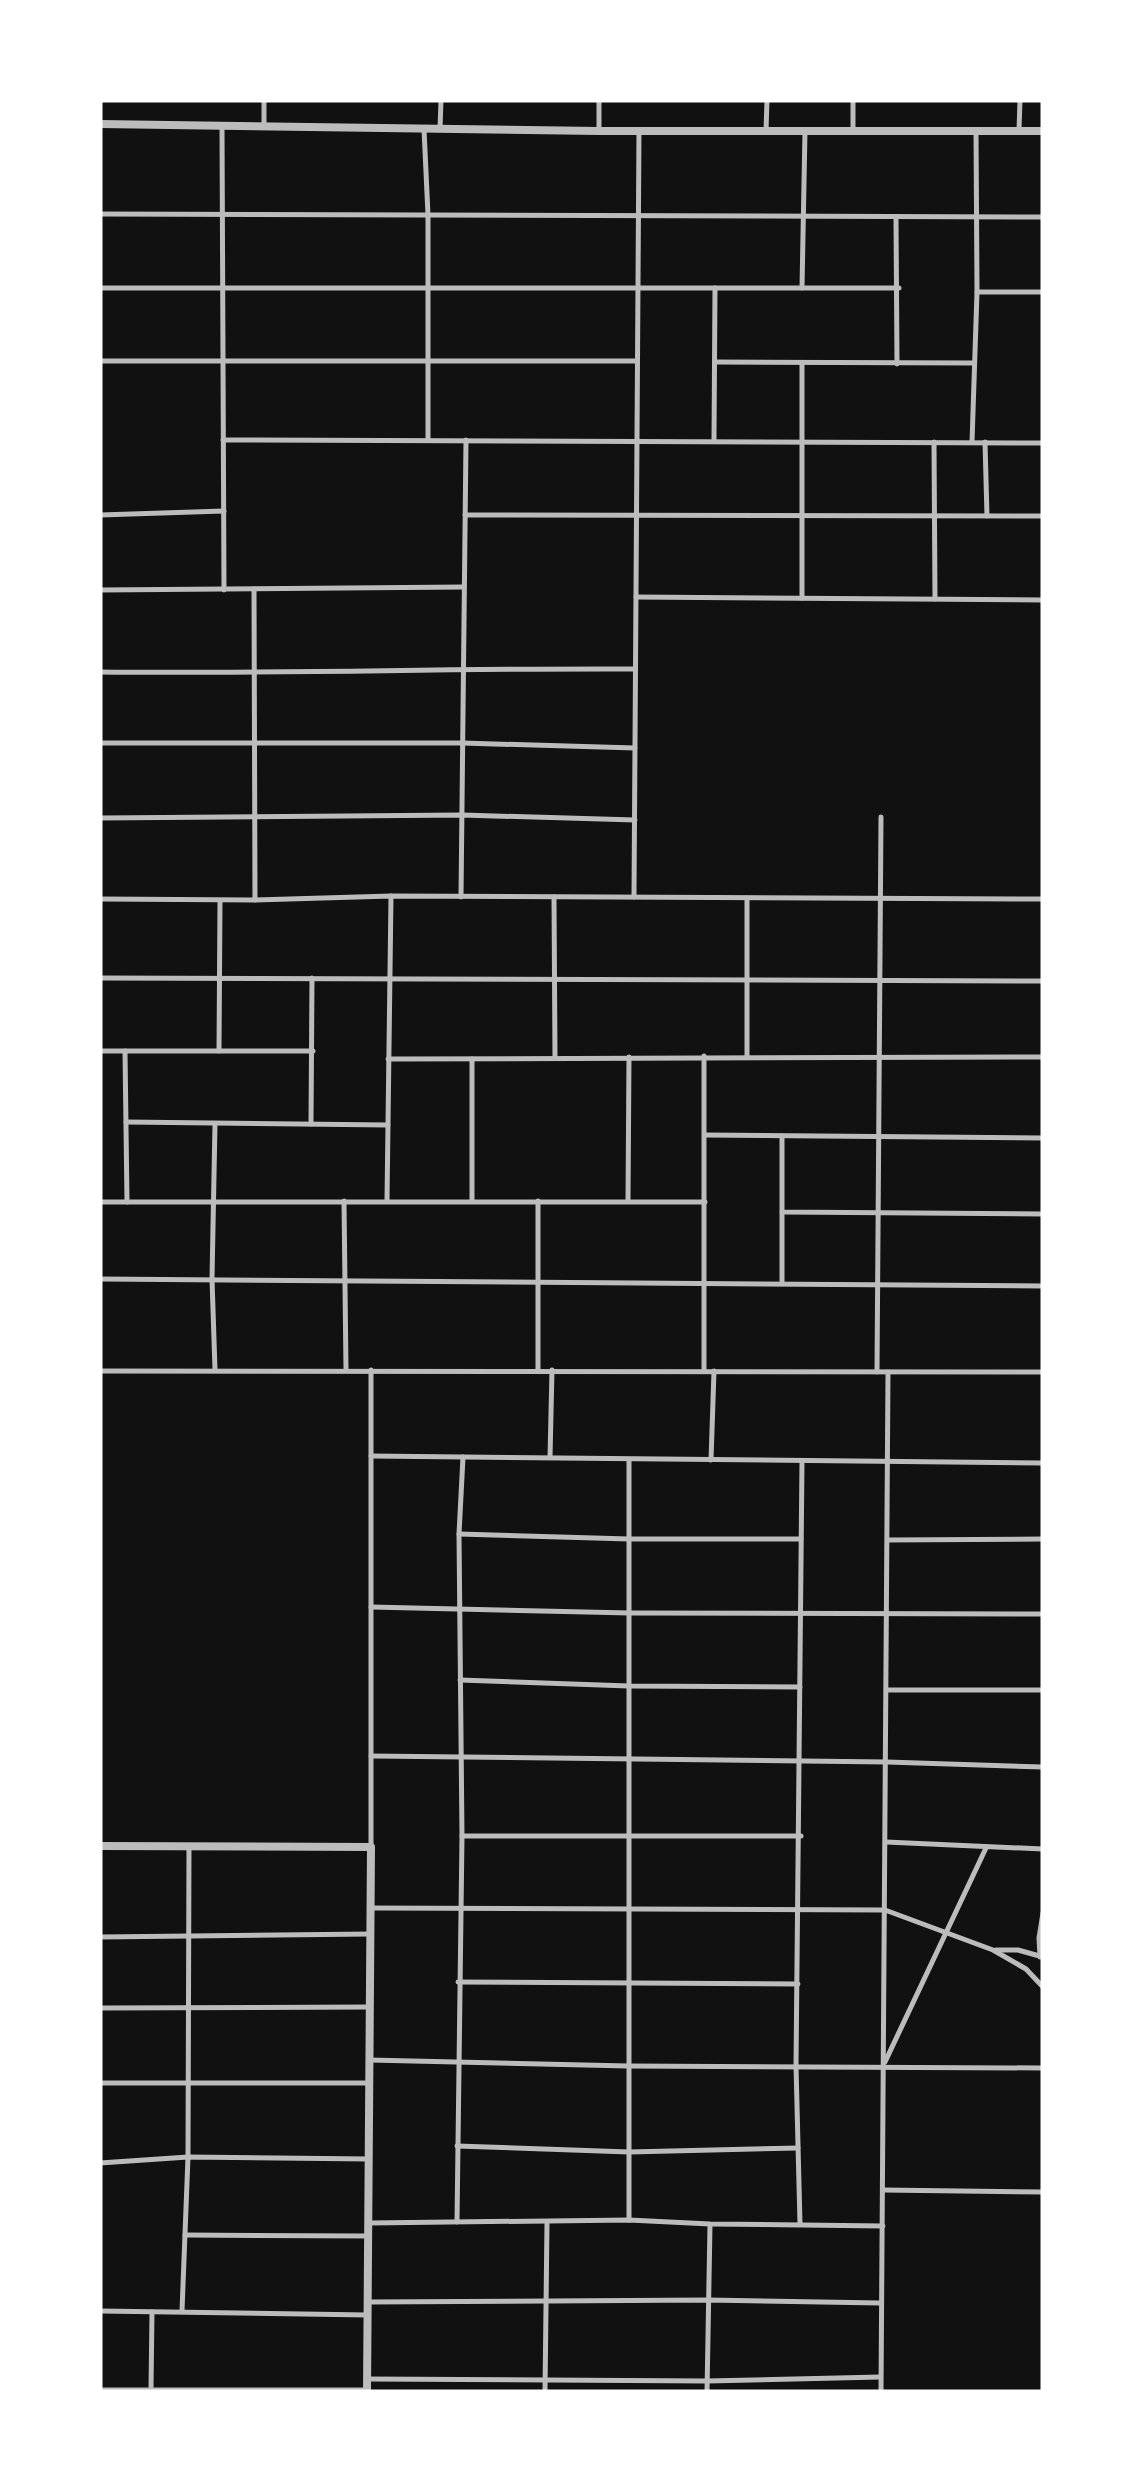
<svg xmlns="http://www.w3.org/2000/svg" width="1143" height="2492" font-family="'Asap Condensed',sans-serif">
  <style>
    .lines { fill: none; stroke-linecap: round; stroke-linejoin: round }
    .minor { stroke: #bcbcbc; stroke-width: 5 }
    .tertiary { stroke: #bcbcbc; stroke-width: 8 }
  </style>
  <rect width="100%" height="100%" fill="#111"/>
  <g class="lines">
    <g class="minor">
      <path d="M264,126V100"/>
      <path d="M222,127L224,590"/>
      <path d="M424,129L428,215V439"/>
      <path d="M440,129L441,100"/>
      <path d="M853,130V100"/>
      <path d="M1019,130L1020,100"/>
      <path d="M599,131V100"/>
      <path d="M766,131L767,100"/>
      <path d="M100,214L1043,217"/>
      <path d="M896,218L897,364"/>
      <path d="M100,288H899"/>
      <path d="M802,288L805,131"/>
      <path d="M977,292H1043"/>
      <path d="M100,361H637"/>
      <path d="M715,362L974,363"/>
      <path d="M223,440L1043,443"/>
      <path d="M714,440L715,288"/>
      <path d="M934,442L935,599"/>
      <path d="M972,442L977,292L976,130"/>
      <path d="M985,442L987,516"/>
      <path d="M100,515L224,511"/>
      <path d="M465,515L1043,516"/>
      <path d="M254,589L255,900"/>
      <path d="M100,590L464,587"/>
      <path d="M636,597L1043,600"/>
      <path d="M802,598V363"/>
      <path d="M100,672C278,674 457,668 635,669"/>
      <path d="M100,743H462L635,748"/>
      <path d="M100,818L462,815L635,820"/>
      <path d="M461,897L466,440"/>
      <path d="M554,897L555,1058"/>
      <path d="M634,897L639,131"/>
      <path d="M747,898V1057"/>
      <path d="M100,899L255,900L391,896L1043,899"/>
      <path d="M100,978L1043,981"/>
      <path d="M100,1051H313"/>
      <path d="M125,1051L127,1202"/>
      <path d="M219,1051L220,901"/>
      <path d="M388,1059L1043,1057"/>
      <path d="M126,1122L388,1125"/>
      <path d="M311,1124L312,978"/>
      <path d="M705,1135L1043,1138"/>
      <path d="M782,1136V1212L1043,1214"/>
      <path d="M387,1200L391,896"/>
      <path d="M344,1201L346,1370"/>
      <path d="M472,1201V1059"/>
      <path d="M628,1201L629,1057"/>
      <path d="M100,1202H705"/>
      <path d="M782,1212V1283"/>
      <path d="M100,1279L1043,1286"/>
      <path d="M215,1370L212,1279L215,1124"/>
      <path d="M538,1370V1201"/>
      <path d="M100,1371L1043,1372"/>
      <path d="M704,1371V1056"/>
      <path d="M877,1372L881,817"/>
      <path d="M371,1456L1043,1463"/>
      <path d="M550,1457L552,1370"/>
      <path d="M711,1460L714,1371"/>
      <path d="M459,1534L629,1539H801"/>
      <path d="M888,1540L1043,1539"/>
      <path d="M371,1607L630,1613L1043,1614"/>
      <path d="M460,1680L629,1686L800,1687"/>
      <path d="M888,1690H1043"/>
      <path d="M371,1756L887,1762L1043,1767"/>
      <path d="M462,1836H801"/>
      <path d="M886,1842L1043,1849"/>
      <path d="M371,1847V1370"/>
      <path d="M371,1908L885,1910L993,1950L1026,1969L1043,1987"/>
      <path d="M100,1937L370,1934"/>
      <path d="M996,1950H1018L1043,1957"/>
      <path d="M1040,1957L1039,1938L1043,1913"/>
      <path d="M458,1982L798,1984"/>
      <path d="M100,2008L370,2007"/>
      <path d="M369,2060L628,2066L1043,2068"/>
      <path d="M885,2062L986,1848"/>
      <path d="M100,2083H369"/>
      <path d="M457,2146L629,2152L798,2148"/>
      <path d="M100,2163L188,2157L369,2159"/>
      <path d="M883,2190L1043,2192"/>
      <path d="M629,2220V1461"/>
      <path d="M457,2222L462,1836L459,1534L463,1457"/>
      <path d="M369,2223L629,2220L710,2224L883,2226"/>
      <path d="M800,2224L796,2066L802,1461"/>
      <path d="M185,2235L367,2236"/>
      <path d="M368,2302L708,2300L880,2303"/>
      <path d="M100,2311L368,2315"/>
      <path d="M182,2311L188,2157L189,1846"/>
      <path d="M367,2379L707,2381L880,2377"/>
      <path d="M151,2389L152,2312"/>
      <path d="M100,2390H367"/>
      <path d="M545,2392L547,2223"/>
      <path d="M707,2392L710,2225"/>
      <path d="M881,2392L888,1372"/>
    </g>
    <g class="tertiary">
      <path d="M100,124L599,131H1043"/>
      <path d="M100,1846L371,1847L367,2392"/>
    </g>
  </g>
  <rect width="1143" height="2492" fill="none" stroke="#ffffff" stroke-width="205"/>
</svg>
